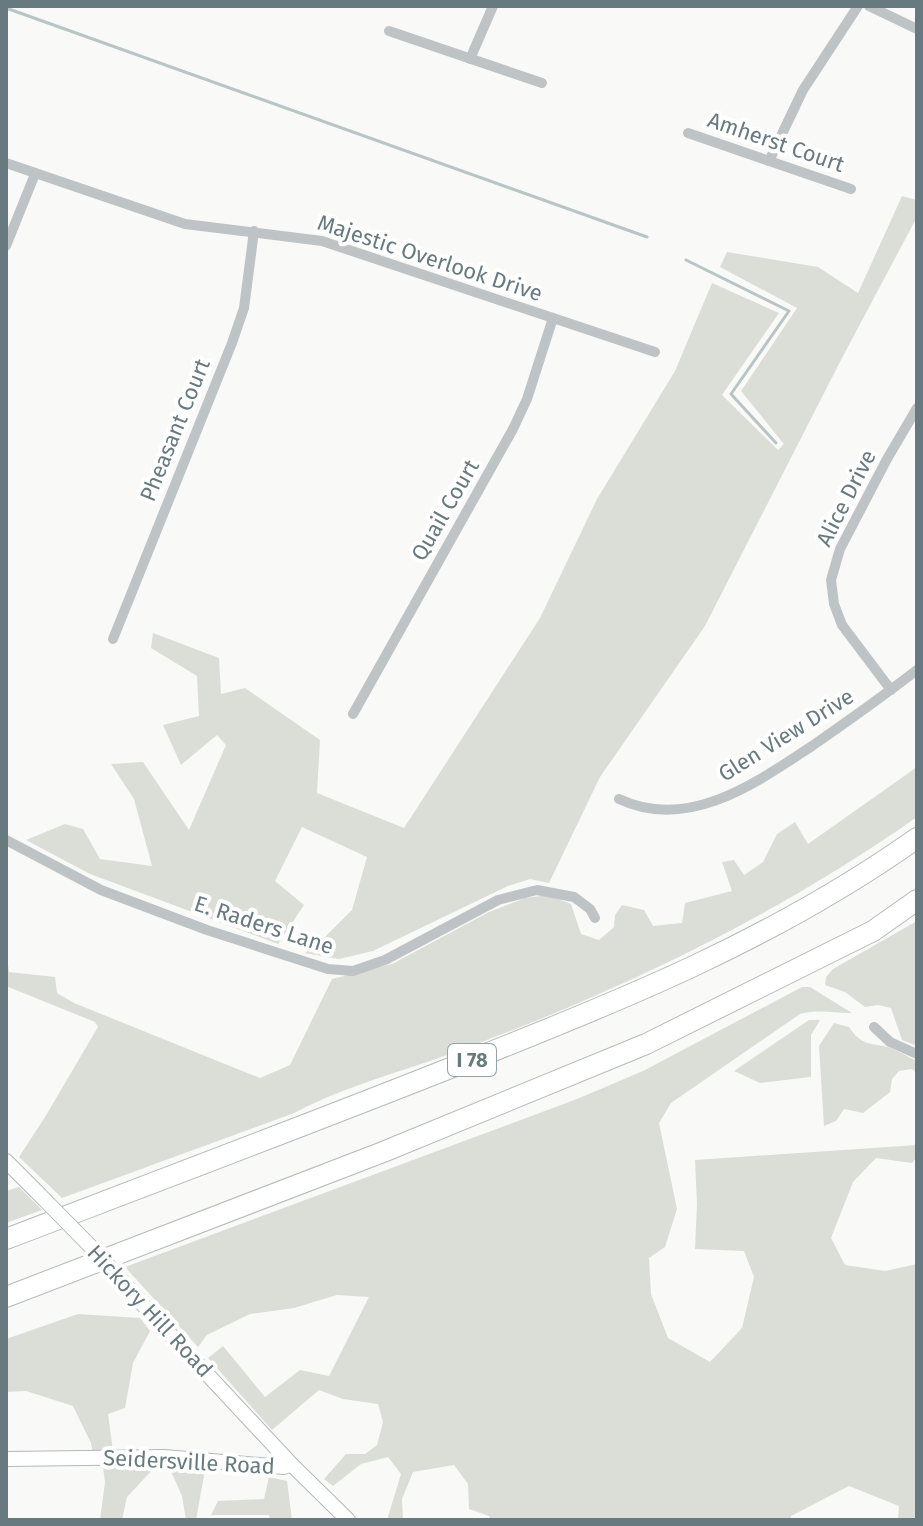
<svg xmlns="http://www.w3.org/2000/svg" width="923" height="1526" font-family="'Fira Sans',sans-serif">
  <style>
    .green { fill: #dbded7 }
    .lines { fill: none; stroke-linecap: round; stroke-linejoin: round }
    .stream { stroke: #b7c5c6; stroke-width: 3 }
    .secondary-casing { stroke: #b1b9bb; stroke-width: 16 }
    .highway-casing { stroke: #b4b9bb; stroke-width: 22 }
    .street { stroke: #bec4c6; stroke-width: 10 }
    .secondary { stroke: #fff; stroke-width: 14 }
    .highway { stroke: #fff; stroke-width: 20 }
    .secondary-bridge-casing { stroke: #b1b9bb; stroke-width: 16; stroke-linecap: butt }
    .secondary-bridge { stroke: #fff; stroke-width: 14 }
    .labels { text-anchor: middle; dominant-baseline: central; stroke-width: 8; stroke-linejoin: round; paint-order: stroke }
    .shield { fill: #fff; stroke: #94a2a5; stroke-width: 2 }
    .shield-label { font-size: 20px; font-weight: bold; fill: #667a7f }
    .street-label { font-size: 22px; fill: #667a7f; stroke: #fff }
  </style>
  <rect width="100%" height="100%" fill="#f9f9f7"/>
  <g class="green">
    <path d="M902,196L917,200V217L842,358L705,626L600,777L549,883L530,879L508,886L373,951L339,959L305,953L321,941L352,910L367,857L302,827L275,881L304,905L278,944L90,874L26,840L65,824L83,829L100,859L152,866L134,799L111,764L143,762L189,830L226,745L217,735L181,765L163,725L199,716L197,676L151,648L153,633L219,658L221,694L245,688L320,740L317,793L404,828L540,618L597,499L675,371L712,283L779,313L722,395L778,450L784,444L741,391L797,308L720,267L727,252L818,267L858,293Z"/>
    <path d="M917,767V817C797,901 674,964 538,1020C500,1035 463,1050 424,1063C380,1078 335,1091 294,1113L62,1198L19,1157L45,1117L98,1027L95,1022L6,986V952L9,972L55,977L57,993L74,1003L260,1078L290,1065L332,979L392,964L489,912L525,898L548,895L571,904L581,934L599,940L614,927L615,915L622,905L644,910L653,926L682,923L685,903L732,891L722,862L734,860L744,875L763,862L777,834L795,822L808,844Z"/>
    <path d="M917,921V1046L902,1040L891,1008L878,1005L865,1007L845,992L825,985L826,977L833,969Z"/>
    <path d="M802,987H810L852,1013C831,1013 820,1009 800,1014L671,1103L659,1123L677,1209L665,1247L649,1258L651,1294L668,1338L710,1362L742,1328L754,1277L744,1251L695,1249L697,1204L695,1160L917,1145V1157L912,1163L876,1158L853,1182L831,1238L845,1265L885,1271L917,1264V1520H898L899,1506L849,1486L791,1516V1520H491L489,1516L469,1509L468,1484L454,1465L413,1472L402,1499L403,1520H387L401,1474L388,1457L361,1464L333,1486L324,1479L346,1454H365L377,1445L383,1422L378,1404L343,1399L319,1390L272,1430L208,1358L223,1346L265,1397L300,1370L329,1376L369,1297L337,1295L294,1308L250,1314L207,1335L198,1347L125,1267L577,1099L643,1071Z"/>
    <path d="M809,1020H820L811,1035V1077L760,1083L734,1071Z"/>
    <path d="M834,1023L849,1027C861,1045 869,1043 888,1047C897,1050 908,1057 917,1061V1072L911,1069L899,1071L892,1079L890,1092L863,1113L844,1109L836,1121L824,1126L819,1046Z"/>
    <path d="M19,1187L42,1210L6,1223V1191Z"/>
    <path d="M78,1314L140,1318L150,1331L133,1363L125,1408L108,1414L113,1451L93,1453L91,1443L73,1406L26,1391L6,1392V1339Z"/>
    <path d="M103,1467H155L127,1497L122,1520H100L105,1482Z"/>
    <path d="M170,1469L205,1470L196,1520H186L182,1496Z"/>
    <path d="M269,1477L287,1481L292,1520H270L269,1515H211L218,1501L264,1499Z"/>
  </g>
  <g class="lines">
    <g class="stream">
      <path d="M6,8L647,237"/>
      <path d="M686,260L789,311L731,394L776,443"/>
    </g>
    <g class="secondary-casing">
      <g id="secondary">
        <path d="M6,1161L38,1193"/>
        <path d="M153,1316L291,1464L348,1520"/>
        <path d="M6,1459L164,1457L284,1467L291,1464"/>
      </g>
    </g>
    <g class="highway-casing">
      <g id="highway">
        <path d="M6,1239C158,1181 312,1123 463,1063C623,1000 776,938 917,838"/>
        <path d="M6,1297L383,1152L646,1044L873,931L917,900"/>
      </g>
    </g>
    <g class="street">
      <path d="M869,6L917,29"/>
      <path d="M389,31L542,83"/>
      <path d="M470,59L493,6"/>
      <path d="M688,133L851,189"/>
      <path d="M769,161L803,90L858,6"/>
      <path d="M6,163L185,224L322,241L655,352"/>
      <path d="M6,246L35,174"/>
      <path d="M113,639L232,343L244,308L254,231"/>
      <path d="M891,690L842,625L834,604L831,580L840,549L887,459L917,408"/>
      <path d="M353,714L513,429L527,399L553,318"/>
      <path d="M619,799C689,832 757,782 812,746C848,721 883,696 917,670"/>
      <path d="M6,840L101,890L207,930L328,969L353,971L385,960L498,900L537,890L574,897L590,909L595,918"/>
      <path d="M874,1027L890,1042L917,1054"/>
    </g>
    <use href="#secondary" class="secondary"/>
    <use href="#highway" class="highway"/>
    <g class="secondary-bridge-casing">
      <path id="secondary-bridge" d="M38,1193L97,1253L153,1316"/>
    </g>
    <use href="#secondary-bridge" class="secondary-bridge"/>
  </g>
  <g class="labels">
    <rect class="shield" x="448" y="1044" width="48" height="32" rx="6"/>
    <g class="shield-label">
      <text x="472" y="1060">I 78</text>
    </g>
    <g class="street-label">
      <text transform="translate(776 142) rotate(19)">Amherst Court</text>
      <text transform="translate(430 258) rotate(18)">Majestic Overlook Drive</text>
      <text transform="translate(175 430) rotate(-68)">Pheasant Court</text>
      <text transform="translate(846 498) rotate(-63)">Alice Drive</text>
      <text transform="translate(445 510) rotate(-60)">Quail Court</text>
      <text transform="translate(786 735) rotate(-32)">Glen View Drive</text>
      <text transform="translate(264 925) rotate(18)">E. Raders Lane</text>
      <text transform="translate(150 1311) rotate(47)">Hickory Hill Road</text>
      <text transform="translate(189 1462) rotate(3)">Seidersville Road</text>
    </g>
  </g>
  <rect width="923" height="1526" fill="none" stroke="#667a7f" stroke-width="16"/>
</svg>
